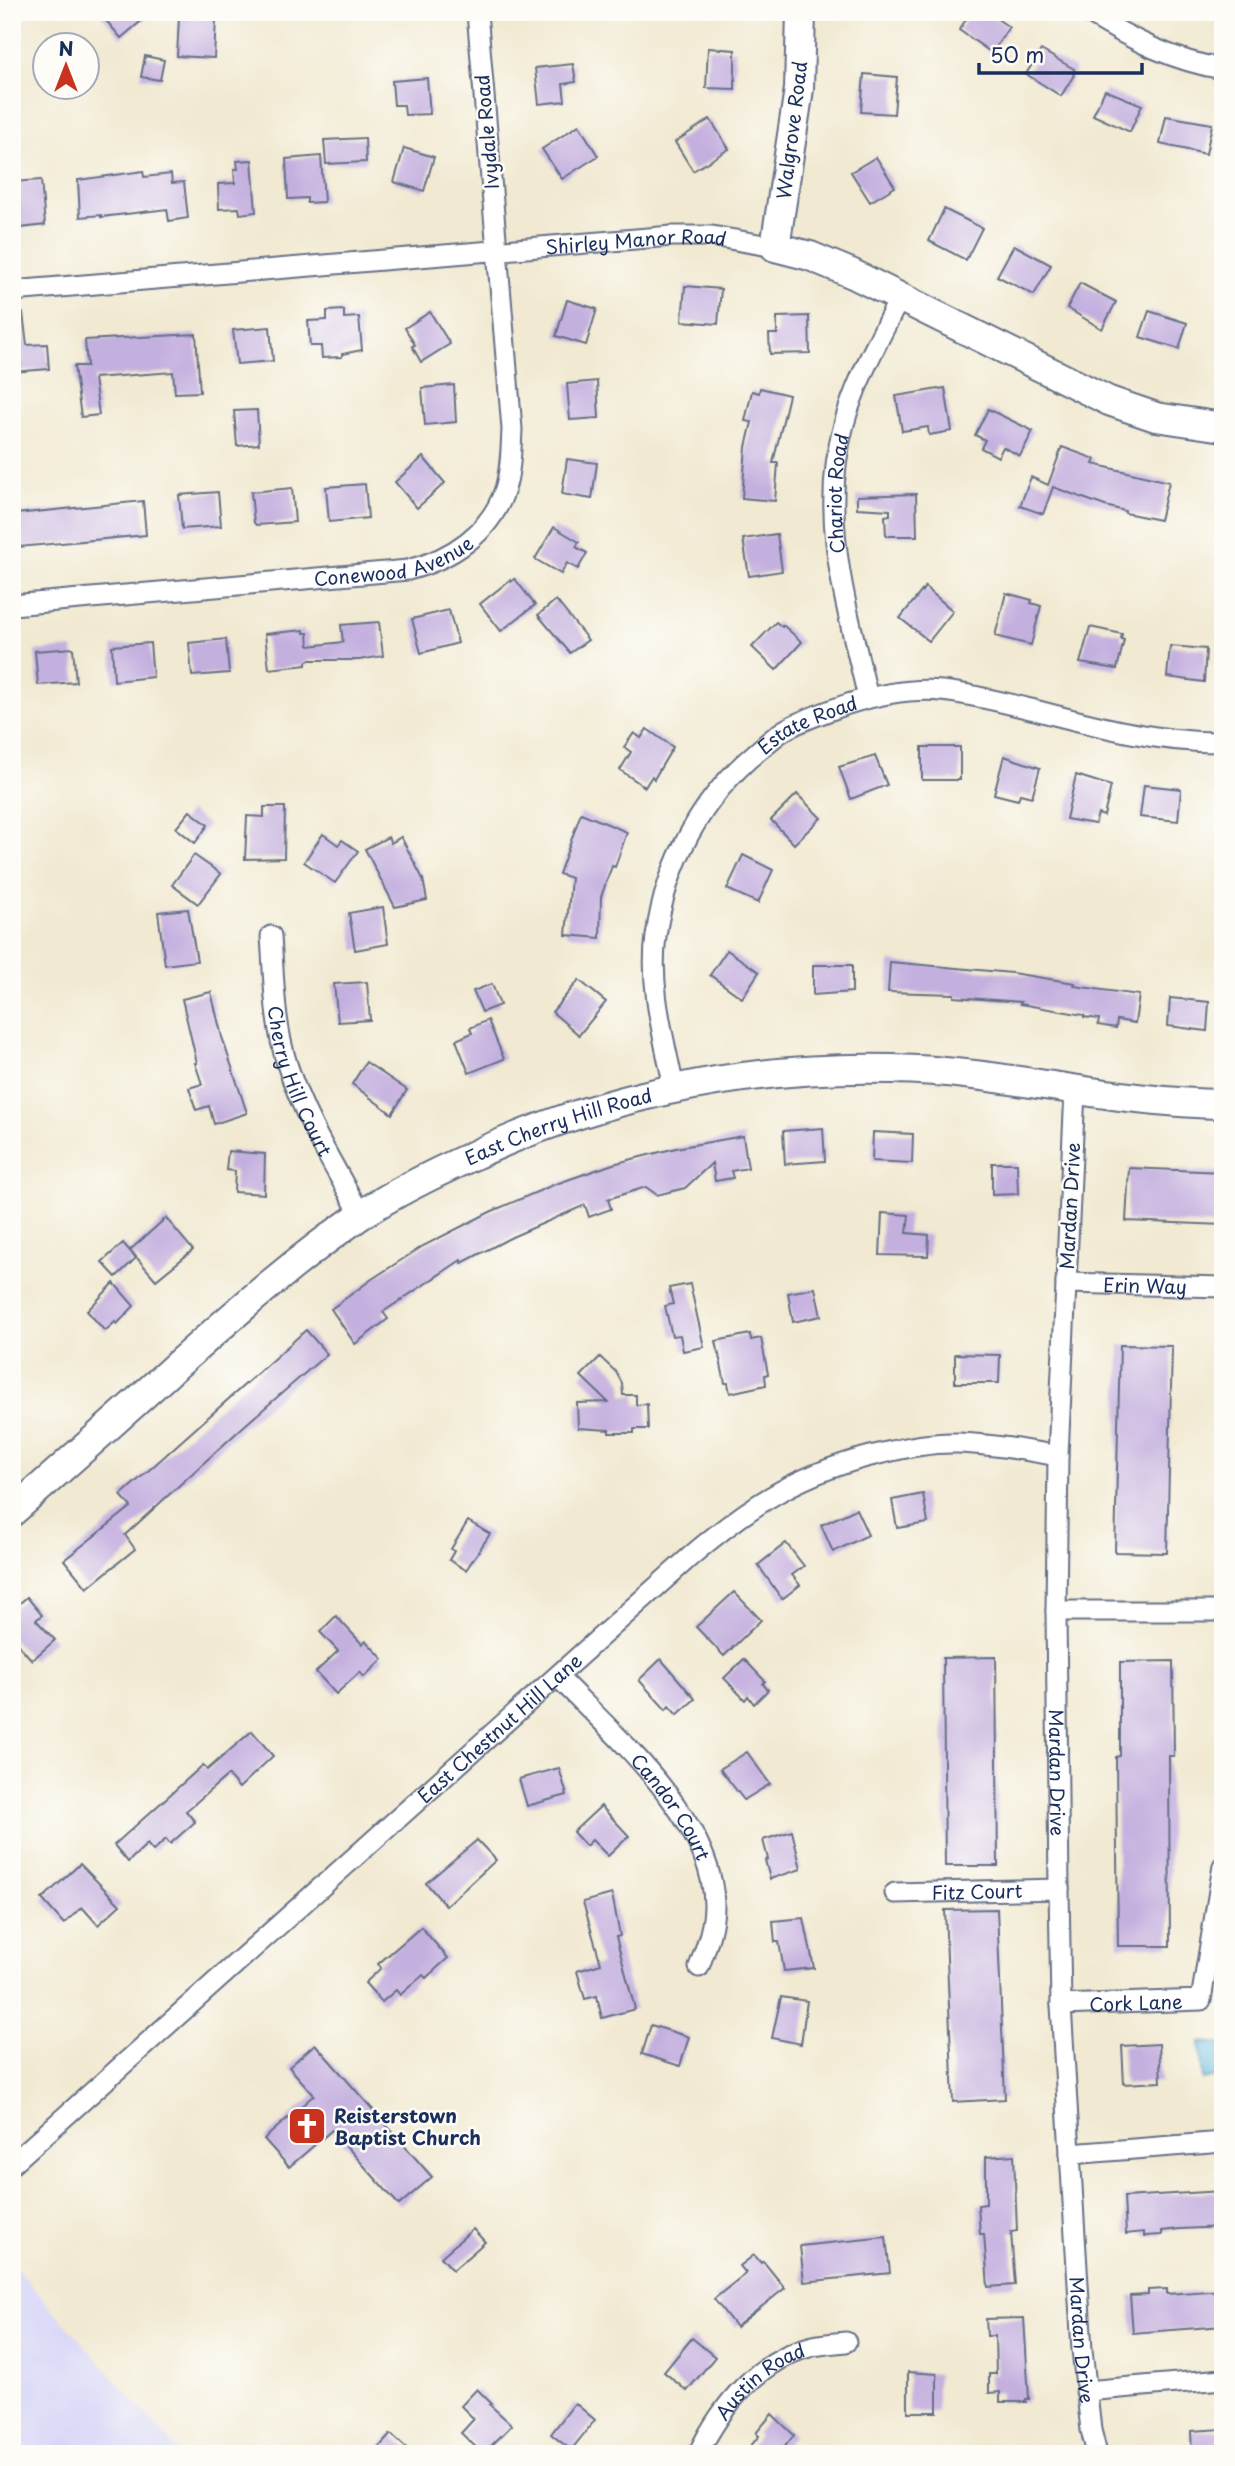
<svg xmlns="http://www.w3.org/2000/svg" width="1235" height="2466" font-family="'Playpen Sans',sans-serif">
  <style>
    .built { fill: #d8d7f8 }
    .water { fill: #65bce2; stroke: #4076a0; stroke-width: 2 }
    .building { fill: #c4b0df }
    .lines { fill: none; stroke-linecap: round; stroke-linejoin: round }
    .street-casing { stroke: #667086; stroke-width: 23 }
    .secondary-casing { stroke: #667086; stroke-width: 32 }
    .street { stroke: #fff; stroke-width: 19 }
    .secondary { stroke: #fff; stroke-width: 28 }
    .labels { text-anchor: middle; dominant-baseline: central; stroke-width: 5; stroke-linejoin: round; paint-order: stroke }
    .street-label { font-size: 19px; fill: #1b2f5e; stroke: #fdfcf7 }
    .poi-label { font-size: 19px; font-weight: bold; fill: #1b2f5e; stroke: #fdfcf7; text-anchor: start }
  </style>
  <rect width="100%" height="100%" fill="#fdfcf7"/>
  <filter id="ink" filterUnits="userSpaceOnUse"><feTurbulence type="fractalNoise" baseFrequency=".0143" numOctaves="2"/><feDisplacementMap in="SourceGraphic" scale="14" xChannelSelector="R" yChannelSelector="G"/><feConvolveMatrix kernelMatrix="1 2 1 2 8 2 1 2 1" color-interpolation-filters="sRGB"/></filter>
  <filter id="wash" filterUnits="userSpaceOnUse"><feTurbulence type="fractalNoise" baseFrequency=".00686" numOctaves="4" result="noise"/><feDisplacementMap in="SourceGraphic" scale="28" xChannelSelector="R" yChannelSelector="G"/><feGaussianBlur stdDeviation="1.57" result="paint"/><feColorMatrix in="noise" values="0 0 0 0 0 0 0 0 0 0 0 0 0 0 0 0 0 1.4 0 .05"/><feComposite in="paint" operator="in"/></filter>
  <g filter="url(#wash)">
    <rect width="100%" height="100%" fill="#f1e9d1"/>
    <path class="built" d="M12,2264L161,2431L181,2454H12Z"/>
    <path class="water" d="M1200,2042L1223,2044V2075L1203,2080Z"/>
    <g id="blocks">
      <g class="building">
        <path d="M99,12H152L121,38Z"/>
        <path d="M971,12H987L1009,27L992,53L959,30Z"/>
        <path d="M179,17L216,18L214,58L177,56Z"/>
        <path d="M708,48L735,50V89L706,88Z"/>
        <path d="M1041,50L1074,69V75L1061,96L1026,74Z"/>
        <path d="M145,56L164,60L160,80L141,77Z"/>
        <path d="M573,64L576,82L563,84L565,101L539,104L535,68Z"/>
        <path d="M864,74L897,77L894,114L861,112Z"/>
        <path d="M427,78L430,114L405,115L404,105H394L392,81Z"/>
        <path d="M1105,90L1142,105L1130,132L1093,115Z"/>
        <path d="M1166,116L1212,124L1206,154L1160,144Z"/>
        <path d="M710,119L729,149L693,171L675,142Z"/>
        <path d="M579,125L598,156L562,179L542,149Z"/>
        <path d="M365,138L366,162L326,164L324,140Z"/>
        <path d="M404,148L434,157L424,191L394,182Z"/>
        <path d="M321,156L324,202L307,203V198L288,199L286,159Z"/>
        <path d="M876,157L895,187L870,202L851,172Z"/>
        <path d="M252,160L256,212L240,214L239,208L219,209L218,184L235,183L234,169H238L237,161Z"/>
        <path d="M143,171L144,177L171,174L172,183L184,182L188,218L169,221L167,209L101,217V215L80,217L78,180Z"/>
        <path d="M41,180L45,225L12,229V182Z"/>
        <path d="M944,209L982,228L966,260L929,241Z"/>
        <path d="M1014,245L1051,265L1034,295L997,276Z"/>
        <path d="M1080,283L1116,302L1102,329L1067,308Z"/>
        <path d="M685,286L721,289L718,324L682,321Z"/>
        <path d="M567,300L597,309L586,345L556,336Z"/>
        <path d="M344,310V318L359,317L362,350L342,354V357L322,358L321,346H310L308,321L327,320V311Z"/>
        <path d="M1149,311L1187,323L1179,349L1140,337Z"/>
        <path d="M430,312L450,344L421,362L412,346L415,345L405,328Z"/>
        <path d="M23,313L27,345L47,344L49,369L12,372V314Z"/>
        <path d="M809,316L810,353L770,354L769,334H777V317Z"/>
        <path d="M270,327L273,361L237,364L233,330Z"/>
        <path d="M196,334L200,392L175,393L173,372L94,378L99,415L81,417L74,366H87L85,340Z"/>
        <path d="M597,381L599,418L570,420L567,384Z"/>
        <path d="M454,385L456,422L425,425L422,388Z"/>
        <path d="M760,388L789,395L773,463H778L775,501L742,498L746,447L752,422L745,421L752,391L759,393Z"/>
        <path d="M945,388L952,431L929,435L928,427L902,431L896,396Z"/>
        <path d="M988,409L1033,431L1020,456L1003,447L998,457L981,448L985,440L975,435Z"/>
        <path d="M257,410L259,444L237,446L234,411Z"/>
        <path d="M1062,447L1095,459L1093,464L1169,482L1160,520L1125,513V511L1105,506L1053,487L1043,514L1020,506L1031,477L1048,485Z"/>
        <path d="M423,457L445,483L417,508L395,482Z"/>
        <path d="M567,459L597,463L592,499L562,494Z"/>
        <path d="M365,484L368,518L329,522L326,487Z"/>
        <path d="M292,488L295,522L257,525L254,523L251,492Z"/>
        <path d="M218,492L221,526L182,529L179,495Z"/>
        <path d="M916,494L917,536H886L885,516L890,515V510L857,508V496Z"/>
        <path d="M143,501L146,535L19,547L16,514Z"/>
        <path d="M554,527L579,542L576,547L587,553L578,569L567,563L561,574L535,559Z"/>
        <path d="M777,534L782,571L749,576L743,539Z"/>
        <path d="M515,579L535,605L501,631L480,604L510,580L511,582Z"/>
        <path d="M925,587L953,611L929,641L900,618Z"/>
        <path d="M1006,593L1032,600L1031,603L1041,606L1031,645L995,636Z"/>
        <path d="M556,600L588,640L570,653L538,615Z"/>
        <path d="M449,610L458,643L421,653L412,619Z"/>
        <path d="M379,622L383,656L359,660H309L306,662V665L269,669L265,634L304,630V633H308L309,646L343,642L341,625Z"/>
        <path d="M776,622L782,627L783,625L802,642L776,670L752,647Z"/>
        <path d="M1090,627L1122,634L1121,639L1124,640L1117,669L1080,663Z"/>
        <path d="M226,639L229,673L192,676L189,643Z"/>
        <path d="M150,643L153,677L114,681L112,646Z"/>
        <path d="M1170,646L1206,649L1204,682L1167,677Z"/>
        <path d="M73,648L76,682L38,685L35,651Z"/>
        <path d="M647,729L673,747L654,779L652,776L645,787L620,770L631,752L624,747L634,733L641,738Z"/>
        <rect x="922" y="747" width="38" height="33"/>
        <path d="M875,756L887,785L851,799L839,767Z"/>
        <path d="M1004,756L1040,768L1032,797L1020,794L1018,800L994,794Z"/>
        <path d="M1076,775L1111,786L1104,816L1098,814L1095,824L1066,819Z"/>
        <path d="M1144,785L1181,789L1178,821L1140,817Z"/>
        <path d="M797,794L821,818L794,844L771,820Z"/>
        <path d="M264,807H285L284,858L245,859L247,816L264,817Z"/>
        <path d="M190,811L208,825L195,843L176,828Z"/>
        <path d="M581,813L627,832L615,867L612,866L601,897L600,938L566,935L571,878L559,874Z"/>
        <path d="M323,834L338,845L342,840L358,851L335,883L304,862Z"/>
        <path d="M388,837L391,843L401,837L423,879L427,900L395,907L365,849Z"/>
        <path d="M194,855L221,874L198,904L172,885Z"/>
        <path d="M743,855L773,870L758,903L727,889Z"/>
        <path d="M383,907L388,944L355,950L349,913Z"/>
        <path d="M188,909L197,961L165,965L158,912Z"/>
        <path d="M727,950L759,972L742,998L710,975Z"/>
        <path d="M890,962L1012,973L1075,983L1074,986L1139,995L1135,1023L1117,1020L1116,1028L1098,1025L1099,1019L1084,1017V1015L1020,1004L1021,1002L954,997V994L888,992Z"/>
        <path d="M813,965H852V992L813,995Z"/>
        <path d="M579,980L606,1002L579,1035L552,1012Z"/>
        <path d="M367,982L370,1020L338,1022L334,984Z"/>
        <path d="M492,984L500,1005L482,1012L473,991Z"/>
        <path d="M211,992L222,1037L247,1113L214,1124L209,1106L196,1110L189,1088L202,1084L195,1063H197L182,999Z"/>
        <path d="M1170,998L1209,1002L1207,1031L1168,1026Z"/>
        <path d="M488,1020L504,1059L469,1073L456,1040L472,1033L470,1028Z"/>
        <path d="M366,1062L407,1090L392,1114L352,1084Z"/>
        <path d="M823,1128L825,1161L785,1164L783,1131Z"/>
        <path d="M873,1132L913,1134L912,1163L872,1161Z"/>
        <path d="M743,1136L748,1168L731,1171L733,1178L715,1181L712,1163L685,1188L657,1195L646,1187L608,1199L611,1209L589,1217L585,1205L512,1237L462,1263L461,1260L383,1312L388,1319L355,1344L331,1309L372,1279L423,1246L490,1212L553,1185L613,1164L676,1148Z"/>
        <path d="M228,1151L265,1154L264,1194L234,1192L235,1171L226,1170Z"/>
        <path d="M992,1163H1017L1018,1194L992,1195Z"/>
        <path d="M1129,1168L1223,1172V1225L1126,1221Z"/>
        <path d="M882,1213L909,1215L907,1233L929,1235L928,1256L880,1255Z"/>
        <path d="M166,1218L193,1250L156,1280L130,1250Z"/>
        <path d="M123,1243L136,1258L116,1277L102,1262Z"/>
        <path d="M114,1283L134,1306L117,1324L115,1322L105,1331L87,1311Z"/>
        <path d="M690,1284L704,1347L683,1351L680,1335L672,1336L665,1306L673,1304L669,1288Z"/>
        <path d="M815,1288L821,1316L793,1322L788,1293Z"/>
        <path d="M306,1330L327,1354L244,1426L125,1535L135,1549L87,1588L64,1560L131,1507L121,1495Z"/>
        <path d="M750,1334L751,1340L761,1338L768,1374L765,1375L766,1385L730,1393L728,1383H725L716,1341Z"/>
        <path d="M1120,1345L1172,1346L1167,1553L1115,1552Z"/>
        <path d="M955,1354L1000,1355L999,1383H955Z"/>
        <path d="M600,1357L616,1372L622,1383L623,1395H636V1405L647,1404L648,1429H634V1433H609V1430L578,1428L577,1403L608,1402L581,1376Z"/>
        <path d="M923,1494L928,1523L897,1528L892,1500Z"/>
        <path d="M856,1509L868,1535L833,1552L821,1525Z"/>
        <path d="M468,1521L490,1534L466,1570L449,1560L454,1551L451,1549Z"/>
        <path d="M786,1543L804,1566L792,1575L800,1585L782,1599L758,1565Z"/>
        <path d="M734,1592L761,1620L724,1656L696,1627Z"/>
        <path d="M27,1597L42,1615L36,1620L55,1640L32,1660L12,1638V1610Z"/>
        <path d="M336,1616L362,1644L366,1641L383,1659L364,1677L360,1672L336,1694L316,1672L338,1651L320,1632Z"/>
        <path d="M996,1657L998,1866H945L943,1658Z"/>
        <path d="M661,1659L695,1699L677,1715L669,1706L666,1710L639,1680Z"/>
        <path d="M744,1659L765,1681L763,1684L768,1690L754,1704L748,1696L745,1700L724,1678Z"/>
        <path d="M1173,1661L1174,1756H1169L1170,1946H1118L1116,1757L1120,1756V1662Z"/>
        <path d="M252,1731L273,1756L239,1788L228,1775L186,1811L195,1822L170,1844L166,1839L153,1851L147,1844L128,1862L114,1845L203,1765L207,1770Z"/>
        <path d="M747,1752L770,1784L744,1800L720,1769Z"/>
        <path d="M559,1768L567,1795L527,1806L519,1779Z"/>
        <path d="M601,1806L629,1836L608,1856L592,1840L586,1846L573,1832Z"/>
        <path d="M792,1831L801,1869L770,1879L765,1860L768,1859L763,1840Z"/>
        <path d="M477,1840L496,1860L446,1906L426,1883Z"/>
        <path d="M80,1864L120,1905L98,1925L82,1907L64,1924L42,1899Z"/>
        <path d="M612,1894L620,1936L616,1937L635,2009L602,2018L597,1996L585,1999L577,1971L601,1964L583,1902Z"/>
        <path d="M997,1909L1005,2099L953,2102L945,1910Z"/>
        <path d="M804,1918L814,1968L784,1971L779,1942H775L773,1921Z"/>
        <path d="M421,1927L448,1958L426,1978L423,1975L400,1995L396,1990L382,2002L365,1983L381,1968L378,1964Z"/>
        <path d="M781,1997L807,2001L801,2044L772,2038Z"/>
        <path d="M651,2025L689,2037L680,2066L642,2054Z"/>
        <path d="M315,2044L432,2177L399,2205L332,2130L289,2167L264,2139L314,2095L289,2067Z"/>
        <path d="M1159,2044L1161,2082L1124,2084L1122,2046Z"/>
        <path d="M1014,2155L1017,2231L1011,2232L1015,2285L988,2287L984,2234H980L978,2205L986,2204V2157Z"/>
        <path d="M1222,2191L1223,2227L1180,2229L1162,2231V2235L1144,2236V2232L1126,2234L1124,2197Z"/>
        <path d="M473,2229L485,2242L453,2270L441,2257Z"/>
        <path d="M886,2237L890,2273L804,2282L800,2246Z"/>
        <path d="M754,2255L761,2263L763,2261L785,2288L736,2327L714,2299L746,2273L740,2266Z"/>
        <path d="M1167,2289V2294L1223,2290V2326L1133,2333L1130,2296L1148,2295V2290Z"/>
        <path d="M1024,2318L1029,2399H1026V2402H1000V2392L989,2393V2374H996L995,2336H987L986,2319Z"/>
        <path d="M692,2338L715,2357L687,2391L664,2372Z"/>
        <path d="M908,2372L937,2374V2412H908Z"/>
        <path d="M477,2389L492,2404L490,2405L512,2425L483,2454L461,2433L474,2419L461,2406Z"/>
        <path d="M575,2403L595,2420L571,2450L551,2434Z"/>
        <path d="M772,2414L794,2435L779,2454H744L759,2436L756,2433Z"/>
        <path d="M1223,2429V2454H1192L1191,2431Z"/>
        <path d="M391,2434L413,2454H373Z"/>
      </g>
    </g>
  </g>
  <g filter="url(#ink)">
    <use href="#blocks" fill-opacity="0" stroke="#667086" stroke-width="2"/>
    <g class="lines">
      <g class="street-casing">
        <g id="street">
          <path d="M1087,12C1130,39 1173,61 1223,69"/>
          <path id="s1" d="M12,291L672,236H712L775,247"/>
          <path id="s2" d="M12,605L408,570C451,559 491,533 505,489C511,469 511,449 512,429L477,12"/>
          <path id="s3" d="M868,698C847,606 818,518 844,424C856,380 880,338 900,297"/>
          <path id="s4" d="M271,936C274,979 274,1023 287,1064C304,1118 334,1166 361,1215"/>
          <path id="s5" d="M674,1088C664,1038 649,987 656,936C666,863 702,797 759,750C768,743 778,733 788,728C807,718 828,711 848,704C877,695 911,688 942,691C973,694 1004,703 1035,710C1096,726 1160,743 1223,742"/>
          <path id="s6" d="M1075,1091L1058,1456L1056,1611L1059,1889L1061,2005L1082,2350L1091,2430L1097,2454"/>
          <path id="s7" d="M1066,1283L1223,1287"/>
          <path d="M1056,1611H1223"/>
          <path id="s8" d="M558,1677C613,1734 714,1820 714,1905C714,1927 706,1947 699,1967"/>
          <path id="s9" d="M895,1893L1059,1889"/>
          <path id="s10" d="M1061,2005L1201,2000L1223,1866"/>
          <path d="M1070,2154L1223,2142"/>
          <path id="s11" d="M12,2164L692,1555C753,1503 803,1471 883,1453C907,1447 933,1442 957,1443C991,1444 1024,1450 1058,1456"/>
          <path d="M1086,2391L1223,2379"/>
          <path id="s12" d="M698,2454C721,2406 759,2359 813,2346C824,2344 835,2343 846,2342"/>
        </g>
      </g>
      <g class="secondary-casing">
        <g id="secondary">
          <path d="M801,12L799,89L775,247L810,256L853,274L1109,401L1156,417L1223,427"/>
          <path id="s13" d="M12,1512C68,1463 124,1413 179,1363C237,1312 294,1261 358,1217C387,1197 421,1180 453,1165C590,1098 740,1065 893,1069C1004,1071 1111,1103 1223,1104"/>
        </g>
      </g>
      <use href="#street" class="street"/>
      <use href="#secondary" class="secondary"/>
    </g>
  </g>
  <defs>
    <g id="church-square" transform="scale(2.0125)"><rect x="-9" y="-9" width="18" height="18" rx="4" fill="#c8321e" stroke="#fdfcf7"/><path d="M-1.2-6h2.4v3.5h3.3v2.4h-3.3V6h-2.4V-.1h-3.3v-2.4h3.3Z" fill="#fff"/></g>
  </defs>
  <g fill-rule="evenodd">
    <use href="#church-square" x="307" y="2126"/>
  </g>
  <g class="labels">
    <g class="street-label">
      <text transform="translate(791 130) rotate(-83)">Walgrove Road</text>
      <text transform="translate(486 132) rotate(-95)">Ivydale Road</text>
      <text stroke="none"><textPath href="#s1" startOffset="626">Shirley Manor Road</textPath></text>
      <text stroke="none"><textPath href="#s3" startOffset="208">Chariot Road</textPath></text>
      <text stroke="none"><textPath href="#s2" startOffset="385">Conewood Avenue</textPath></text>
      <text stroke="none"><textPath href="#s5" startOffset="427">Estate Road</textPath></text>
      <text stroke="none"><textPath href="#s4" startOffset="149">Cherry Hill Court</textPath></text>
      <text stroke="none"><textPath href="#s13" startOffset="676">East Cherry Hill Road</textPath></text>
      <text transform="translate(1069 1206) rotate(-87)">Mardan Drive</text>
      <text stroke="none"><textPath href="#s7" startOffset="79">Erin Way</textPath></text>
      <text stroke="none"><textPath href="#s11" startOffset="654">East Chestnut Hill Lane</textPath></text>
      <text stroke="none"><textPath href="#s6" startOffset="682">Mardan Drive</textPath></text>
      <text stroke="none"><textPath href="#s8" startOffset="173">Candor Court</textPath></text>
      <text stroke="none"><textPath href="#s9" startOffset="82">Fitz Court</textPath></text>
      <text stroke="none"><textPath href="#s10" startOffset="75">Cork Lane</textPath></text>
      <text stroke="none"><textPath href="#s6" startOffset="1250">Mardan Drive</textPath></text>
      <text stroke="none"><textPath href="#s12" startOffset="98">Austin Road</textPath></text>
    </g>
    <g class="poi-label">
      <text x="334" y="2115">Reisterstown<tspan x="334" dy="22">Baptist Church</tspan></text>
    </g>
  </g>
  <rect width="1235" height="2466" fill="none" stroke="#fdfcf7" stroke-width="42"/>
  <g transform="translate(66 66)"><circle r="33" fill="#fdfcf7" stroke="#a3aaba" stroke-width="2"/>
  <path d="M0-5L12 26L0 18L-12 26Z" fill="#c8321e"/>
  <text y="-10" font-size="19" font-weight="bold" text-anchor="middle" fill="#1b2f5e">N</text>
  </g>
  <path d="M979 63v10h163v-10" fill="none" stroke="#1b2f5e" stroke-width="3.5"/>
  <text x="990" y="63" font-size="21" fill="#1b2f5e" stroke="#fdfcf7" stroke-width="5" paint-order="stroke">50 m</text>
</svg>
